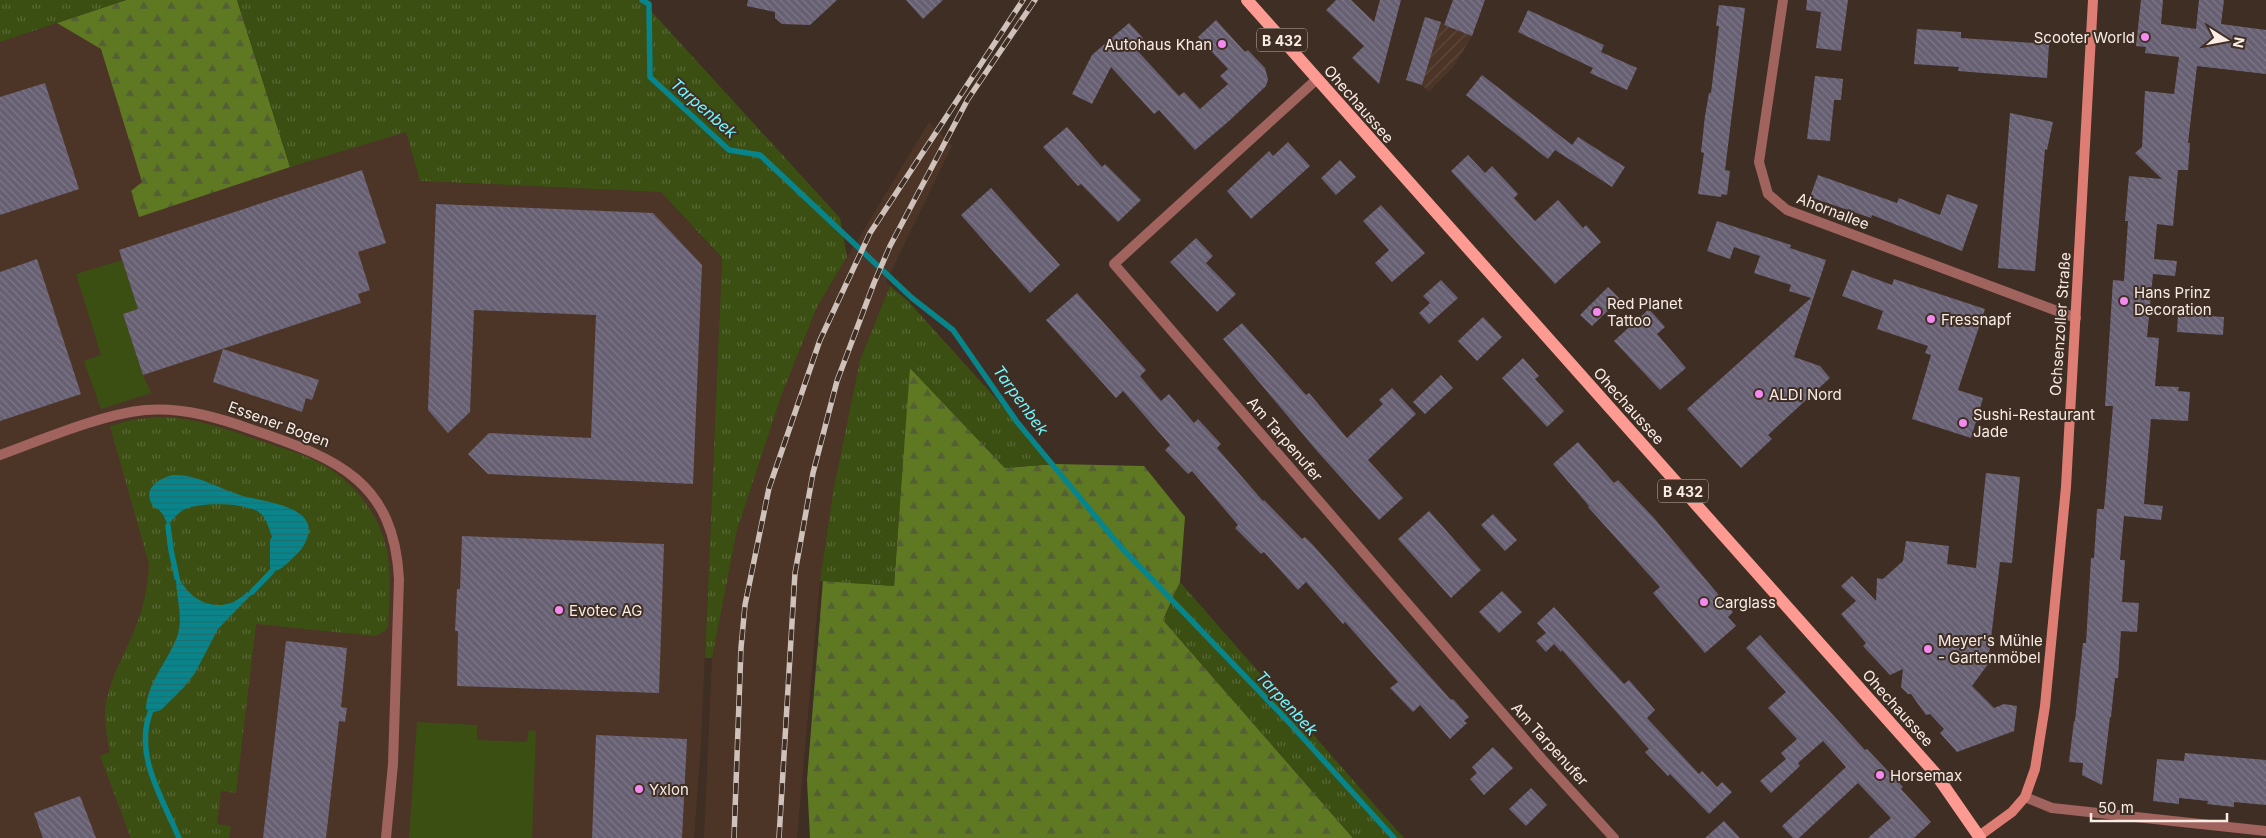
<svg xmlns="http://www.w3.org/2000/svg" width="2266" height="838" font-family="Inter,sans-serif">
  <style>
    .built { fill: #4c3527 }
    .industrial { fill: url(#industrial-furrows) }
    .grass { fill: #3c4f13 }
    .forest { fill: url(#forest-firs) }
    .park { fill: url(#park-tufts) }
    .water { fill: url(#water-rules) }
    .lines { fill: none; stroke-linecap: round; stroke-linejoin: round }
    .stream { stroke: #08858b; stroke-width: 5.5 }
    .building { fill: url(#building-back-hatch) }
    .street { stroke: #a0635d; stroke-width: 10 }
    .secondary { stroke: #dd7d74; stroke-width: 10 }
    .primary { stroke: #fd9a91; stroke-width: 12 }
    .rail-casing { stroke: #cfc2ba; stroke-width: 5.5 }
    .rail { stroke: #3f2e24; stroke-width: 4; stroke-dasharray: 11; stroke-linecap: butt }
    .poi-dot { fill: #f489f0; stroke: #3f2e24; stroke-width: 2 }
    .labels { text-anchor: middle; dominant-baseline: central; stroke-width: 4; stroke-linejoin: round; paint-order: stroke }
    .shield { fill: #3f2e24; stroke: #c0b3ab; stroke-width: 1 }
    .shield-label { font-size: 14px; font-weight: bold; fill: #f8ece5 }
    .poi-label { font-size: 15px; fill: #f8ece5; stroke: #3f2e24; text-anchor: start }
    .street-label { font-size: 15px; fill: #f8ece5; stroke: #3f2e24 }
    .water-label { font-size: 16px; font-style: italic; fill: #70f7ff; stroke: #3f2e24 }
  </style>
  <defs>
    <pattern id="industrial-furrows" width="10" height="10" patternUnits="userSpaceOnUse" patternTransform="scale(1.25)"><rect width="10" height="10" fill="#4c3527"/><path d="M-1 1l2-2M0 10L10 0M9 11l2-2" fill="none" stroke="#5e493c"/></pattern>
    <pattern id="forest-firs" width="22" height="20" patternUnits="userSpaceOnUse" patternTransform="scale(1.25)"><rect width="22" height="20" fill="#5e7922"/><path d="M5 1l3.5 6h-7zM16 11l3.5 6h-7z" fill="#546034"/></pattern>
    <pattern id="park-tufts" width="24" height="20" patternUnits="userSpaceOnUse" patternTransform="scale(1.25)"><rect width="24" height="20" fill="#3c4f13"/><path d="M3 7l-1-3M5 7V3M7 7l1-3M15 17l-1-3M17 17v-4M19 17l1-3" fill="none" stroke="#596835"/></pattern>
    <pattern id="water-rules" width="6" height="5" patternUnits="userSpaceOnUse" patternTransform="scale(1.25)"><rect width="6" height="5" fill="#08858b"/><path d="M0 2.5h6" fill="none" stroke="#226c6f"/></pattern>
    <pattern id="building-back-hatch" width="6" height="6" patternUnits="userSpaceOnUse" patternTransform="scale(1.25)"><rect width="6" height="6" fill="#676073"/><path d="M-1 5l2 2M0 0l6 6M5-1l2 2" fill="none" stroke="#7e7787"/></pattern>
  </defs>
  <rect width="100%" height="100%" fill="#3f2e24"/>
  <g class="built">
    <path d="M126,0H237L290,167L406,131L420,181L661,192L722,259L701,744L694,838H0V42Z"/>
    <path d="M929,122L952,146L886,282L890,286L860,360L833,492L820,581L797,838H704L712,658L737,530L783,391L817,307Z"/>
  </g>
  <path class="industrial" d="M1441,22L1444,25L1472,36L1454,66L1429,92L1422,85Z"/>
  <g class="grass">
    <path d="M122,260L138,309L123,314L143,375L151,393L101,409L84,361L101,355L76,274Z"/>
    <path d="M417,722L477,725V740L527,742L529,730L536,731L532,838H409Z"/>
  </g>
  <g class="forest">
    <path d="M126,0H237L290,167L139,217L131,191L142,182L101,49L57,23Z"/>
    <path d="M909,367L1005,468L1055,464L1144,466L1185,517L1180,582L1163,620L1353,838H810L807,780L823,580L894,586Z"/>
  </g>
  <g class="park">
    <path d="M0,0H126L0,42Z"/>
    <path d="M237,0H641L840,218L847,257L817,307L783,391L737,530L712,658H705L722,258L661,192L420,181L406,132L290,167Z"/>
    <path d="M890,286L908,301L1055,464L1005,468L910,368L894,586L820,581L833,492L860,360Z"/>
    <path d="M158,417C194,417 228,430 261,441C282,448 303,454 322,464C355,482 383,519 388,557C391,580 389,603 388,626L385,631L375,636L256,624L236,793L221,791L217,824L231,826L229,838H131L100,756L110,752C107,736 103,719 106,703C111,677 124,655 134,631C143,610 148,587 149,564L110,426L132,420Z"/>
    <path d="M1180,582L1387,819L1404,838H1353L1163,620Z"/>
  </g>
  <g class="water">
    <path d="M174,475C200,475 219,489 243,496C261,501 316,506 308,535C306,543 302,549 296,555C290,560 281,572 272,571L270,567V540L272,537C269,529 267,519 260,513C247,502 200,502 185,509C178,513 172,519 168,526C166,520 163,513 158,509C153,506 154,509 152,504C142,488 161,477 174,475Z"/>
    <path d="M176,578H179C193,606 225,615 247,592L252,594L218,629L195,673L185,686L161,710L150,713L146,709C147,683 168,661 177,637C184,618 176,598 176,578Z"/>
  </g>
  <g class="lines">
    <g class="stream">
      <path d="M642,0L649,4L650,77L729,150L760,155L912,298L953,330L1017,422L1120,546L1285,718L1394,838"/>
      <path d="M168,526L171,550L177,578"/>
      <path d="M252,592L272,571"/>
      <path d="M150,713C134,756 163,799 179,838"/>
    </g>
  </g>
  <g class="building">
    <path d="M748,0H837L810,25L782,24L775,18V12L747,6Z"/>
    <path d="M906,0H943L923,19Z"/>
    <path d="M1336,0H1351L1374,22L1380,0H1401L1379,84L1352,58L1364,46L1326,10Z"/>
    <path d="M1453,0H1485L1472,36L1444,25Z"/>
    <path d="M1807,0H1848L1841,51L1816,48L1821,12L1806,10Z"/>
    <path d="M2141,0H2163L2161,24L2196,29L2199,0H2224L2221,24L2266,30V74L2197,66L2188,143H2190L2188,170H2178L2173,226L2157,224L2154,259L2177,261L2175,276L2153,274L2147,337L2159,338L2155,386L2179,387L2178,391L2190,392L2188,421L2151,419L2144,504L2163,506L2161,520L2124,516L2120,560H2125L2122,602L2139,603L2137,632L2121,631L2118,678H2115L2111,717H2110L2102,785L2082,775L2083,763L2069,762L2074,721H2075L2083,643H2086L2091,558H2094L2097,509H2104L2113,406H2105L2113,280L2124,281L2128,221H2125L2129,176L2162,179L2135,153L2142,147L2145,91L2174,94L2179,57L2145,53L2146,47L2136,46Z"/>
    <path d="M1719,5L1745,8L1725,170L1730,171L1727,195L1722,194L1721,197L1698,194L1704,153L1701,152L1705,116L1709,93H1711L1719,26H1716Z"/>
    <path d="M1528,10L1604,45L1601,52L1637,68L1627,90L1590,73L1593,68L1518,32Z"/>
    <path d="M1425,17L1441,22L1422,85L1406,80Z"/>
    <path d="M1216,20L1245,52L1248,50L1265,68L1268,79L1266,86L1229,121L1195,150L1159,110L1154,114L1111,67L1092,104L1072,94L1092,55L1129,23L1143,38L1134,47L1179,96L1184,92L1200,109L1228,84L1220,76L1228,69L1198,37Z"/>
    <path d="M1917,29L1961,32V38L2049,44L2047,78L1958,71L1959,67L1914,64Z"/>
    <path d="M1482,75L1572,145L1578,137L1625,167L1612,187L1555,150L1548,159L1466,95Z"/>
    <path d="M1815,76L1843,79L1841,100H1834L1830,141L1807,139Z"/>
    <path d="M45,83L79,189L0,215V97Z"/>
    <path d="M2010,113L2053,122L2047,150L2045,149L2035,271L1998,268Z"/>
    <path d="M1067,127L1102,167L1105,164L1141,200L1118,222L1081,184L1078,186L1043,147Z"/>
    <path d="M1288,142L1310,166L1251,219L1227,191L1269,151L1273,156Z"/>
    <path d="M1468,155L1485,173L1492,166L1518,194L1514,198L1535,221L1558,200L1583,228L1586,225L1601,242L1555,284L1451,171Z"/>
    <path d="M1340,160L1356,177L1336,195L1321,178Z"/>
    <path d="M362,170L386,243L358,252L370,290L358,294L361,303L143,375L123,314L138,309L119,250Z"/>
    <path d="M1818,175L1897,203L1899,198L1940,215L1947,194L1978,205L1962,251L1872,215L1871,218L1810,197Z"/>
    <path d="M991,188L1060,265L1030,293L961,215Z"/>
    <path d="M436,204L653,213L702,265L693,484L488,474L468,454L489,433L591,438L596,315L474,310L470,412L448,433L428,410Z"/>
    <path d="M1381,205L1425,253L1392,282L1375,263L1389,250L1363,221Z"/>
    <path d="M1717,221L1791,245L1790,248L1826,260L1794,357L1820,366L1830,378L1768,435L1772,439L1741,468L1687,409L1811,298L1789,291L1791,285L1754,273L1760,256L1734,247L1730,259L1707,251Z"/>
    <path d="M1196,238L1213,256L1206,263L1236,294L1217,312L1170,262Z"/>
    <path d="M37,259L81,394L0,421V272Z"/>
    <path d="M1852,270L1892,285L1894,279L1985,309L1958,390L1983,398L1971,438L1912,419L1931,355L1925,353L1928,346L1877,329L1883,311L1842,296Z"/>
    <path d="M1441,280L1458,298L1429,324L1419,313L1430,303L1423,296Z"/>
    <path d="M1608,287L1620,299L1592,326L1580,315Z"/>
    <path d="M1077,293L1146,370L1140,376L1161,401L1169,394L1194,423L1198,419L1221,444L1217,448L1263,501L1264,500L1302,539L1305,537L1312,544L1451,700L1453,699L1469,717L1464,721L1467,723L1450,739L1420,705L1413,712L1390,688L1398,682L1345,622L1343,624L1306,582L1298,590L1264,552L1261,554L1235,528L1238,525L1192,471L1188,474L1165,450L1170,445L1123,391L1116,398L1046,320Z"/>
    <path d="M1649,309L1665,327L1657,334L1686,368L1660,390L1614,341Z"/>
    <path d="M2178,314L2224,317L2223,335L2177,332Z"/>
    <path d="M1483,317L1502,337L1477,361L1458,341Z"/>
    <path d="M1242,323L1306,395L1309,393L1347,438L1383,404L1379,400L1392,388L1416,414L1368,460L1403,498L1379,520L1317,451L1223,339Z"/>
    <path d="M223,349L319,380L312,400L306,398L302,412L213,382Z"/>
    <path d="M1523,358L1539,376L1535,379L1564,411L1547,427L1502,378Z"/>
    <path d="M1441,375L1453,388L1425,414L1413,402Z"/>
    <path d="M1578,442L1614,483L1618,480L1654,518L1733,612L1728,617L1736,626L1705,653L1653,593L1660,587L1588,507L1589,506L1553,464Z"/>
    <path d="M1986,473L2020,477L2012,563L2000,562L1988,664L1972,686L1994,708L2004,704L2017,706L2014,731L1957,752L1940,733L1944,729L1930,714L1926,715L1911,694H1908L1901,687L1903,669L1890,675L1863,646L1866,643L1841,614L1856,601L1841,586L1852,576L1876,601L1877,578L1883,579L1903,561L1906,541L1949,546L1947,564L1976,568Z"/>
    <path d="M1429,511L1481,570L1451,598L1398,539Z"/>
    <path d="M1493,514L1517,540L1505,551L1481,525Z"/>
    <path d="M462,536L664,544L659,693L457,686L458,631H455L457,589H460Z"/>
    <path d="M1502,591L1522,612L1499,633L1479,612Z"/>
    <path d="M1554,607L1624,684L1629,680L1655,710L1647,718L1699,774L1702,771L1717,787L1722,782L1732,792L1709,814L1670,774L1668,776L1645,752L1649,749L1562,650L1561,652L1554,644L1546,652L1536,641L1546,633L1537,623Z"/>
    <path d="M1760,635L1865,750L1867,749L1903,787L1901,789L1931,822L1914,838H1868L1891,818L1858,783L1799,838H1793L1782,826L1846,767L1823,741L1798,763L1800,766L1771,793L1760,781L1786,759L1781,753L1797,739L1768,708L1786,692L1746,648Z"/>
    <path d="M286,641L347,648L341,707L347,708L345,722L339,721L326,838H263Z"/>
    <path d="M596,735L687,739L682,838H592Z"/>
    <path d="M1493,747L1513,768L1484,795L1470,779L1477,773L1472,767Z"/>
    <path d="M2185,753L2266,760V805L2234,802V807L2207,804L2208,801L2179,798V804L2153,801L2157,759L2184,761Z"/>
    <path d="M1531,788L1547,805L1526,826L1509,809Z"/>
    <path d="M80,796L96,838H43L34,813Z"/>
    <path d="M1724,821L1740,838H1705Z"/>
  </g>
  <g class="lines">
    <g class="street">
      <path d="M1783,0L1759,162L1768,194L1787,210L2076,318"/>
      <path d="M1317,79L1114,264L1542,759L1614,838"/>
      <path d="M0,455C44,439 99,415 145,410C184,407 220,418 256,431C338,459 394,482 399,579L393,764L386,838"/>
      <path d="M2025,797L2052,808L2266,831"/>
    </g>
    <path class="secondary" d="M1979,836L2012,812L2025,797L2035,769L2045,706L2066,487L2093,0"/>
    <path class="primary" d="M1247,0L1935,773L1980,838"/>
    <g class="rail-casing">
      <g id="rail">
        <path d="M734,838L741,648L745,605L769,488L820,340L870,233L1023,0"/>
        <path d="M779,838L795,573L813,473L837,381L874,283L890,246L968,99L1035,0"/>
      </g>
    </g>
    <use href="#rail" class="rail"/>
  </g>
  <g class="poi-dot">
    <circle cx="2145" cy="37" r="5"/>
    <circle cx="1222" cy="44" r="5"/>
    <circle cx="2124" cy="301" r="5"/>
    <circle cx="1597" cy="312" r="5"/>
    <circle cx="1931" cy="319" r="5"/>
    <circle cx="1759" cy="394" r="5"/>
    <circle cx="1963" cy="423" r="5"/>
    <circle cx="1704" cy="602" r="5"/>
    <circle cx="559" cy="610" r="5"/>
    <circle cx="1928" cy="649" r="5"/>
    <circle cx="1880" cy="775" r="5"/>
    <circle cx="639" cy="789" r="5"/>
  </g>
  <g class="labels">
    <g class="shield">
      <rect x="1257" y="28.5" width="50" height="23" rx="4"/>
      <rect x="1658" y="479.5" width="50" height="23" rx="4"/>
    </g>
    <g class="shield-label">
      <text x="1282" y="40">B 432</text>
      <text x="1683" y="491">B 432</text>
    </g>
    <g class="poi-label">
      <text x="2135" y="37" text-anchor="end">Scooter World</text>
      <text x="1212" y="44" text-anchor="end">Autohaus Khan</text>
      <text x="2134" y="292">Hans Prinz<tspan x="2134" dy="17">Decoration</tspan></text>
      <text x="1607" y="303">Red Planet<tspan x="1607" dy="17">Tattoo</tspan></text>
      <text x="1941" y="319">Fressnapf</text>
      <text x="1769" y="394">ALDI Nord</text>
      <text x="1973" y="414">Sushi-Restaurant<tspan x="1973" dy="17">Jade</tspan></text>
      <text x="1714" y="602">Carglass</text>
      <text x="569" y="610">Evotec AG</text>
      <text x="1938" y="640">Meyer's Mühle<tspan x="1938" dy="17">- Gartenmöbel</tspan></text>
      <text x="1890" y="775">Horsemax</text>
      <text x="649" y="789">Yxlon</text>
    </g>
    <g class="street-label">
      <text transform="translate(1359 104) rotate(49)">Ohechaussee</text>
      <text transform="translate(1833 211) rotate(21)">Ahornallee</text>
      <text transform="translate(2060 324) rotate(-86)">Ochsenzoller Straße</text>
      <text transform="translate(1629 406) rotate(48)">Ohechaussee</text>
      <text transform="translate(279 424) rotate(20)">Essener Bogen</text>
      <text transform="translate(1285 439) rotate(49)">Am Tarpenufer</text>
      <text transform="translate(1898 708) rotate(48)">Ohechaussee</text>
      <text transform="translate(1550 744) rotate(48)">Am Tarpenufer</text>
    </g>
    <g class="water-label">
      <text transform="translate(704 108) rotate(41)">Tarpenbek</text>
      <text transform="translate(1021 400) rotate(54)">Tarpenbek</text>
      <text transform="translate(1287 703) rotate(47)">Tarpenbek</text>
    </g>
  </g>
  <g transform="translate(2226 40) rotate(101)" stroke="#3f2e24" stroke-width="4" paint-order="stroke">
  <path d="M0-4L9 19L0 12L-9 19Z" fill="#f8ece5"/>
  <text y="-8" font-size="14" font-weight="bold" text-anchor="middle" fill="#f8ece5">N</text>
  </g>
  <path d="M2091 813v8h136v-8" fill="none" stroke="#f8ece5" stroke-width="2.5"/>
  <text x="2098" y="813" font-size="15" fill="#f8ece5" stroke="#3f2e24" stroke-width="4" paint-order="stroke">50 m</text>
</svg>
